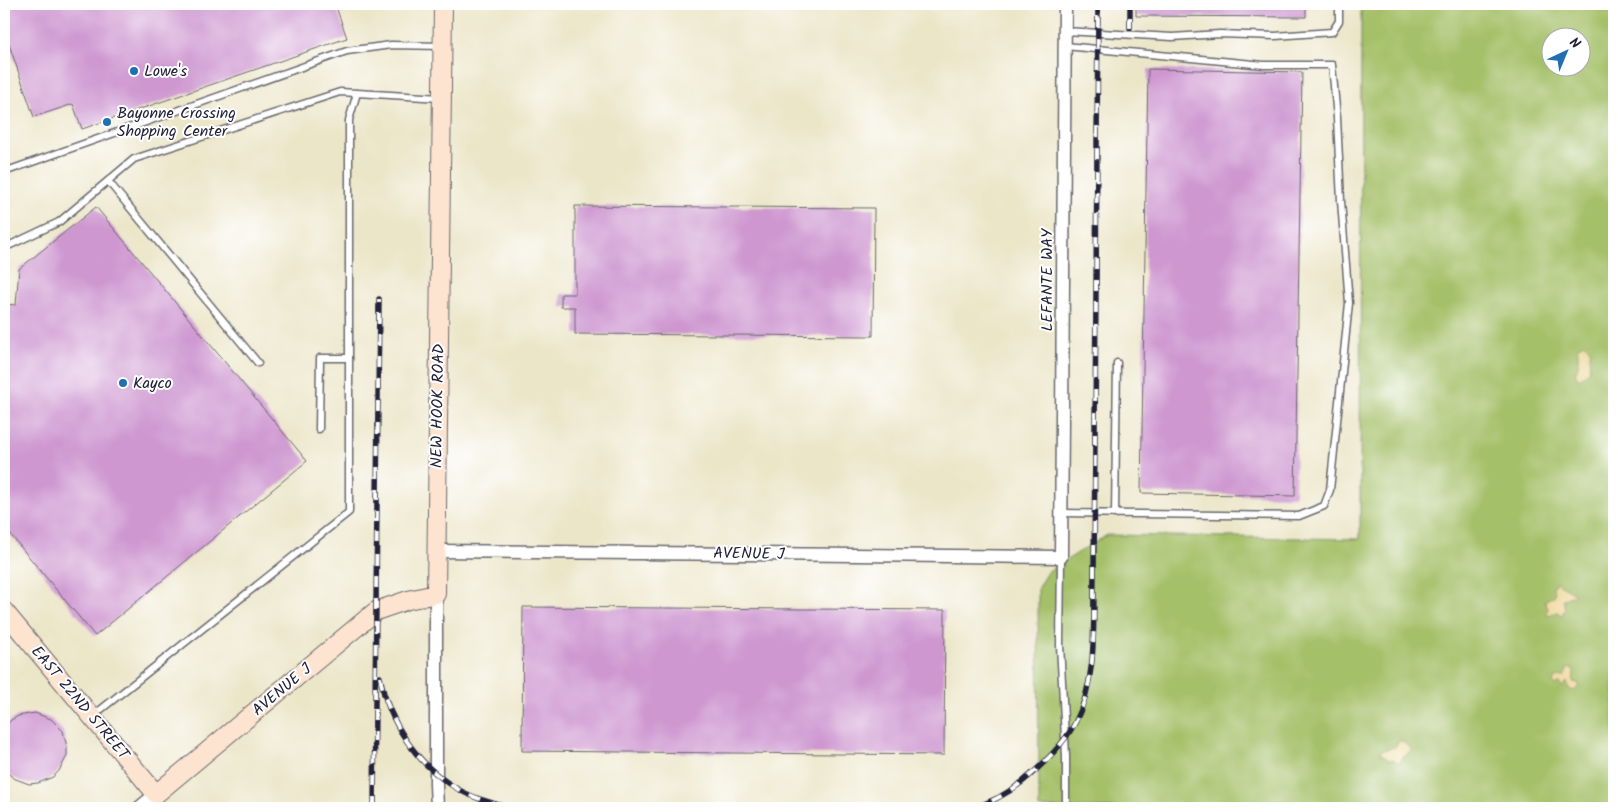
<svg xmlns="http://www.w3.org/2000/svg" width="1618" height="812" font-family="Kalam,sans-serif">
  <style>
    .green { fill: #a4c067; stroke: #637151; fill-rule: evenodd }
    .sand { fill: #eeda9e; stroke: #887e6c }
    .building { fill: #ce97d0 }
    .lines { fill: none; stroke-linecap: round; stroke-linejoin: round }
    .lane-casing { stroke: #69676d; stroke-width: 9 }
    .street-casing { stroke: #69676d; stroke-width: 15 }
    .secondary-casing { stroke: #69676d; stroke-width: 20 }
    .lane { stroke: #fff; stroke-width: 6 }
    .street { stroke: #fff; stroke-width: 12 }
    .secondary { stroke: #fde4d0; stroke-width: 18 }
    .rail-casing { stroke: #22223b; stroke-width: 5.5 }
    .rail { stroke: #fff; stroke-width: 4; stroke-dasharray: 11; stroke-linecap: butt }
    .poi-dot { fill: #1f6fb2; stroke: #fff; stroke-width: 2 }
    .labels { text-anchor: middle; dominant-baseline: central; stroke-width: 4; stroke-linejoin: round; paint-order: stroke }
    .poi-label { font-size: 16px; fill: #22223b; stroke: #fff; text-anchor: start }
    .street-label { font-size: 16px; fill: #22223b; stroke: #fff }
  </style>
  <rect width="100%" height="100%" fill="#fff"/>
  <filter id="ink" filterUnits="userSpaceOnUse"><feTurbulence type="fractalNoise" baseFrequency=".02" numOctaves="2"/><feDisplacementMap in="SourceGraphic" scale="10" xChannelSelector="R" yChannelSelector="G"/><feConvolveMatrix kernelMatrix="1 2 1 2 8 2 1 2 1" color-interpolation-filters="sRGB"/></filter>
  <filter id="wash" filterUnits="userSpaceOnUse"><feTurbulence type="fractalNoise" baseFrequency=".0096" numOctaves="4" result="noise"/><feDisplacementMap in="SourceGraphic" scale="20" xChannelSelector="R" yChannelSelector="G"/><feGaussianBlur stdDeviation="1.12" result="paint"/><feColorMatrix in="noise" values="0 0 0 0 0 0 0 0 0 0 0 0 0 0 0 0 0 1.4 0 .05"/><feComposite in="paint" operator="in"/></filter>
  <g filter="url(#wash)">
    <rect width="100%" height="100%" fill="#ece6c9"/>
    <path class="green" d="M1361,4H1614V808H1039L1038,587L1047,572L1107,535L1360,539ZM1550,38H1580V68H1550Z"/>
    <g class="sand">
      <path d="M1584,343L1590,349C1587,364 1595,369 1579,379L1575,373C1581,365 1577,356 1578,347Z"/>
      <path d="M1556,582L1574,593V595L1563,599L1565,609L1561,616L1558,612L1548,615L1547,612L1548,608L1544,601L1554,596L1555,592L1553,588Z"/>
      <path d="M1568,668L1574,670L1573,682L1578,683L1579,686L1574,691L1569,689L1567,682L1562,687L1559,683L1555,686L1553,683L1555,678L1565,676Z"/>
      <path d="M1399,741H1402L1412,750L1403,757L1399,763L1393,759L1389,760L1384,755H1381L1380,751L1395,747Z"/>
    </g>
    <g id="blocks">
      <g class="building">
        <path d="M4,4H335L347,38L82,129L73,104L34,117L4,30Z"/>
        <path d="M1136,4H1306V17L1136,16Z"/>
        <path d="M1148,69L1302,72L1295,496L1141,493Z"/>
        <path d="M575,206L874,208L873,336L575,334V307H561V294H575Z"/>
        <path d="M96,207L307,461L95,636L4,527V304L16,305L19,269Z"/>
        <path d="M523,607L945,610L944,755L522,751Z"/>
        <path d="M35,713L51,719L63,731L67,747V756L59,771L53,777L38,783L29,784L13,778L4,769V728L11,720L18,716Z"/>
      </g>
    </g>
  </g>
  <g filter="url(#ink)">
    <use href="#blocks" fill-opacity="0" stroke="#69676d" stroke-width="1"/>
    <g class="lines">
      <g class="lane-casing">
        <g id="lane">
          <path d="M1065,31L1172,37L1220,34L1275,36L1332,32L1339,21V4"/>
          <path d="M4,172L347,51L391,45L442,46"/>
          <path d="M108,181L258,363"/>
          <path d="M4,248L59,222L134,159L340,92L441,98"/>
          <path d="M319,429L320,358H349"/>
          <path d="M1061,513L1299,516L1324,506L1330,490L1349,303L1341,201L1337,118L1332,65H1264L1065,46"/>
          <path d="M1115,514L1117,363"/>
          <path d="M1061,557L1060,645L1066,756V808"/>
          <path d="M94,715L349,512V120L357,93"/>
        </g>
      </g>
      <g class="street-casing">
        <g id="street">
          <path d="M437,551L1061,557L1065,4"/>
          <path d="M436,594V784L437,808"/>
          <path d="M139,808L156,794"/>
        </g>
      </g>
      <g class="secondary-casing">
        <path id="secondary" d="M4,611L156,794L376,611L408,600L436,594L443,4"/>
      </g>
      <use href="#lane" class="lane"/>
      <use href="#street" class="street"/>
      <use href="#secondary" class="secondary"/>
      <g class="rail-casing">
        <g id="rail">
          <path d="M1130,28V4"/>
          <path d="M380,677C388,721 417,765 456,788C472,798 492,803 510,808"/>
          <path d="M374,808L379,299"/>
          <path d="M971,808C996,802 1018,787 1036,770C1051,756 1066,740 1075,723C1098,679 1093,624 1094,576L1098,4"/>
        </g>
      </g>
      <use href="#rail" class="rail"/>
    </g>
  </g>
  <g class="poi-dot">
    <circle cx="134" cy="71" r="5"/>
    <circle cx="107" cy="122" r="5"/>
    <circle cx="123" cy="383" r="5"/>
  </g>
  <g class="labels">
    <g class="poi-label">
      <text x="144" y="71">Lowe's</text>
      <text x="117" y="113">Bayonne Crossing<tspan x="117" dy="18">Shopping Center</tspan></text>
      <text x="133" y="383">Kayco</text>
    </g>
    <g class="street-label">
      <text transform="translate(1047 280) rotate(-90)">LEFANTE WAY</text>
      <text transform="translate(438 406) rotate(-89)">NEW HOOK ROAD</text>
      <text transform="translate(749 554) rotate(1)">AVENUE J</text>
      <text transform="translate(282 690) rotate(-40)">AVENUE J</text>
      <text transform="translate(80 703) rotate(50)">EAST 22ND STREET</text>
    </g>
  </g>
  <rect width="1618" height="812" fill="none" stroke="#fff" stroke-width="20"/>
  <g transform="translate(1566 52) rotate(44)"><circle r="24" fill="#ffffff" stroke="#a7a7b1"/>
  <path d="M0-4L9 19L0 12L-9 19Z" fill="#1f6fb2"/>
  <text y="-8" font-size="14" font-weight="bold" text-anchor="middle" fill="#22223b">N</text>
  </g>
</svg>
